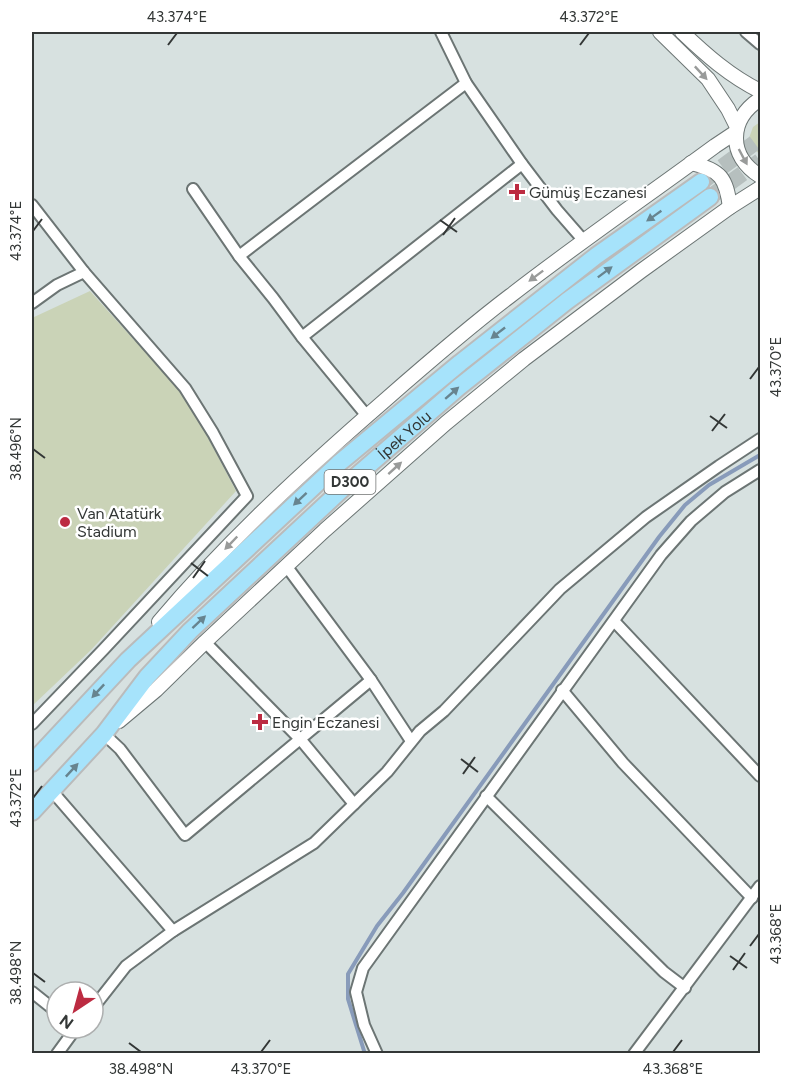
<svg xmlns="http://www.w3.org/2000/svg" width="792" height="1085" font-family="Figtree,sans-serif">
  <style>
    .green { fill: #cad3b7 }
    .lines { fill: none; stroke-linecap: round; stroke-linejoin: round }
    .stream { stroke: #889bba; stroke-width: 4 }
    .trunk-tunnel { stroke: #b6bfbe; stroke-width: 16; stroke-dasharray: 16 8; stroke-linecap: butt }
    .minor-casing { stroke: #6c7574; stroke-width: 14 }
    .tertiary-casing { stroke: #6c7574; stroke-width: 16 }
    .trunk-casing { stroke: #babbbb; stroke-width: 20 }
    .minor { stroke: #fff; stroke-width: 10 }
    .tertiary { stroke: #fff; stroke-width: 14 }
    .trunk { stroke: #a6e3fb; stroke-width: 16 }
    .oneway { fill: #999b9a }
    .oneway2 { fill: #67848f }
    .ticks { fill: none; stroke: #333736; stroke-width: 2 }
    .poi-dot { fill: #bc2b41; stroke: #fff; stroke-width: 2 }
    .labels { text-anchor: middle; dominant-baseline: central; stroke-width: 5; stroke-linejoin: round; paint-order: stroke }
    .shield { fill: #fff; stroke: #707372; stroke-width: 1.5 }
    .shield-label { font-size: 15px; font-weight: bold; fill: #333736 }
    .poi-label { font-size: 16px; fill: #333736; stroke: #fff; text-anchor: start }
    .street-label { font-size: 16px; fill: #333736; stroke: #fff }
    .neatline { fill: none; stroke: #333736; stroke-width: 2 }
    .ticks-label { font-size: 15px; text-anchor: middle; fill: #333736 }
  </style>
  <rect width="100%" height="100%" fill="#d7e1e0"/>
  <g class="green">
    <path d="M760,122V155L753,147L749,138L753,127Z"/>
    <path d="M90,291L134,340L145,346L185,394L236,491L91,650L32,706V318Z"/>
  </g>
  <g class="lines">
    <path class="stream" d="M365,1054L348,999V974L377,926L403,893L659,537L685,505L709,485L760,455"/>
    <g class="trunk-tunnel">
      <path d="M703,181L760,139"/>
      <path d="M710,197L760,161"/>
    </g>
    <g class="minor-casing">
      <g id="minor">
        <path d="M441,32L466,83L522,164L557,210L584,241"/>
        <path d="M746,32L760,44"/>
        <path d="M193,189L239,256L273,298L302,337L367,416"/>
        <path d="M32,205L84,272L185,388L213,433L247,496L103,650L32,724"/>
        <path d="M239,256L466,83"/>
        <path d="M32,303L57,285L84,272"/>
        <path d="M302,337L522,164"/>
        <path d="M287,567L371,680L411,741"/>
        <path d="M614,621L760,776"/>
        <path d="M205,642L301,740L354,804"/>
        <path d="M562,690L623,763L752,898"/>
        <path d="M104,734L120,749L185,835L371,680"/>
        <path d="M52,791L173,931"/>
        <path d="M486,796L664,972L685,988"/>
        <path d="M32,992L57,1012"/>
        <path d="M93,1008L126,966L173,931L314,843L387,772L420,731L444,711L560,589L646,517L719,466L760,439"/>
        <path d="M57,1054L76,1028"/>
        <path d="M377,1054L364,1025L356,992L363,968L661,555L691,521L725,492L760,470"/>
        <path d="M634,1054L760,886"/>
      </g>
    </g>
    <g class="tertiary-casing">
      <g id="tertiary">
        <path d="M660,32L708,79L728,109L737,127"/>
        <path d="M682,32C706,55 730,76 760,91"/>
        <path d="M760,99C728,120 728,156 760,176"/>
        <path d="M691,163C721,170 726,178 730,207"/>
        <path d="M159,622C222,547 294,480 368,415C415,374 461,333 510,296C577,244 647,196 715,146L736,132"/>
        <path d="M119,721L156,690L205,642L325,530L446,423L524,359L641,271L730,207L760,188"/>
      </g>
    </g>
    <g class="trunk-casing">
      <g id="trunk">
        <path d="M32,763L128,660L338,464L460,363L596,256L701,182"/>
        <path id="s1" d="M32,812L104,734L147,677L190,631L354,478L459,387L567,301L710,197"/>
      </g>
    </g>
    <use href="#minor" class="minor"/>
    <use href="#tertiary" class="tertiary"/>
    <use href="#trunk" class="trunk"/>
  </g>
  <defs><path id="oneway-solid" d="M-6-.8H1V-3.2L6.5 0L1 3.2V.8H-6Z" transform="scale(1.5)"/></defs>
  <g class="oneway">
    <use href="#oneway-solid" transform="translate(701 73) rotate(47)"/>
    <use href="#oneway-solid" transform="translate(743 157) rotate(62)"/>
    <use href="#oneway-solid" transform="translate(536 276) rotate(143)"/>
    <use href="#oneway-solid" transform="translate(395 468) rotate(-42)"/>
    <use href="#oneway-solid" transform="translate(231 543) rotate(134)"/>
  </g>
  <g class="oneway2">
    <use href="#oneway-solid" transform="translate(654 216) rotate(145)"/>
    <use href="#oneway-solid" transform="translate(605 272) rotate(-37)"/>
    <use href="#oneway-solid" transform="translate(498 333) rotate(142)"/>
    <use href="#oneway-solid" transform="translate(452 393) rotate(-41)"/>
    <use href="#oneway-solid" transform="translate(300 499) rotate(137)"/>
    <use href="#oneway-solid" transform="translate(199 622) rotate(-43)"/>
    <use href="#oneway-solid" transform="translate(98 691) rotate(133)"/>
    <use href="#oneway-solid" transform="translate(72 770) rotate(-47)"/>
  </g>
  <path class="ticks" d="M168,45L177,33M580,45L589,33M440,220L457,232M33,231L42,219M443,235L455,218M750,379L759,367M710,416L727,428M712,431L725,414M33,449L45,458M191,563L208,576M193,578L205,561M461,759L478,772M463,774L475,757M33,798L42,786M750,946L759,934M730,956L747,968M733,970L745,953M33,973L45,982M129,1043L141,1052M261,1052L270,1040M673,1052L682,1040"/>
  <g class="poi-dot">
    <path d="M514 183h6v6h6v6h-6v6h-6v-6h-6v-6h6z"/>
    <circle cx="65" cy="522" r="6"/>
    <path d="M257 713h6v6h6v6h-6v6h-6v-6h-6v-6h6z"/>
  </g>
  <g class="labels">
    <rect class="shield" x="324.5" y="470" width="51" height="24" rx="4.5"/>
    <g class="shield-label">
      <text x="350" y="482">D300</text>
    </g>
    <g class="poi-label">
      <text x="529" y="192">Gümüş Eczanesi</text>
      <text x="77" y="513">Van Atatürk<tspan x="77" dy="18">Stadium</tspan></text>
      <text x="272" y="722">Engin Eczanesi</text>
    </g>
    <g class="street-label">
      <text stroke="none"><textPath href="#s1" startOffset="531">İpek Yolu</textPath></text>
    </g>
  </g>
  <rect width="792" height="1085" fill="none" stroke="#ffffff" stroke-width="66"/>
  <g transform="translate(75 1010) rotate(216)"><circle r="28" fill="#ffffff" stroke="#adafaf" stroke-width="1.5"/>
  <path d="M0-4.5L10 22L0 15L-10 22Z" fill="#bc2b41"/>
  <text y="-9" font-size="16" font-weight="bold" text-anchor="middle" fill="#333736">N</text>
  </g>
  <rect x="33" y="33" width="726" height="1019" class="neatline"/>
  <g class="ticks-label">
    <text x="177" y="22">43.374°E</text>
    <text x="589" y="22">43.372°E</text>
    <text transform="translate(16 231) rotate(-90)" y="5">43.374°E</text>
    <text transform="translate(776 367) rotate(-90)" y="5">43.370°E</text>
    <text transform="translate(16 449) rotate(-90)" y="5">38.496°N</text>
    <text transform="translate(16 798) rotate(-90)" y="5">43.372°E</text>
    <text transform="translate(776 934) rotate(-90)" y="5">43.368°E</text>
    <text transform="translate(16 973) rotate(-90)" y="5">38.498°N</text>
    <text x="141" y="1074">38.498°N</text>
    <text x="261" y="1074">43.370°E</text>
    <text x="673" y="1074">43.368°E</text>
  </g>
</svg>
